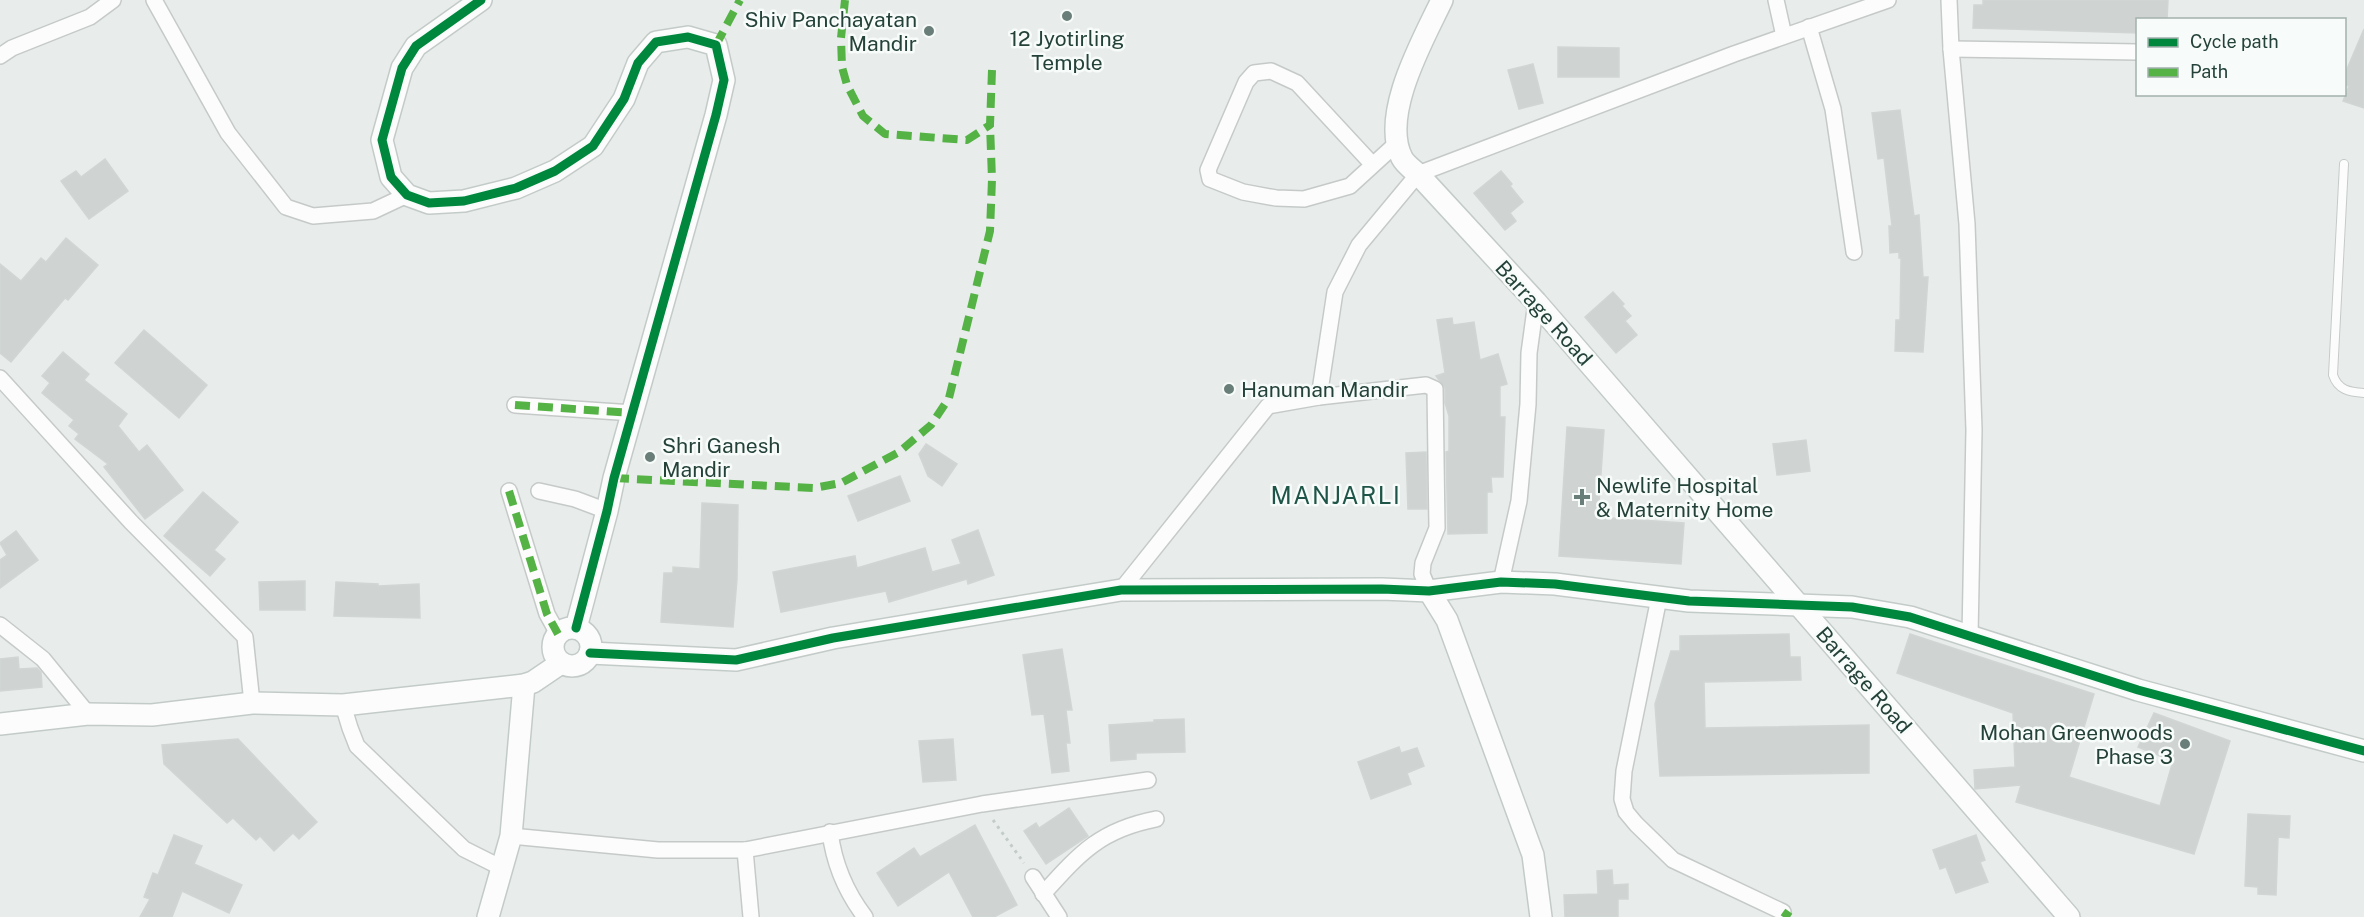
<svg xmlns="http://www.w3.org/2000/svg" width="2364" height="917" font-family="'Public Sans',sans-serif">
  <style>
    .building { fill: #cfd4d2; stroke: #d1d6d4; stroke-width: 1.5 }
    .lines { fill: none; stroke-linecap: round; stroke-linejoin: round }
    .lane-casing { stroke: #c5cac8; stroke-width: 10 }
    .street-casing { stroke: #c5cac8; stroke-width: 18 }
    .secondary-casing { stroke: #c3cbc8; stroke-width: 24 }
    .path { stroke: #c3ccca; stroke-width: 3; stroke-dasharray: 3 4.5; stroke-linecap: butt }
    .lane { stroke: #fcfcfc; stroke-width: 8 }
    .street { stroke: #fcfcfc; stroke-width: 15 }
    .secondary { stroke: #fcfcfc; stroke-width: 21 }
    .quiet { stroke: #55b346; stroke-width: 8; stroke-dasharray: 15 8; stroke-linecap: butt }
    .cycleway-casing { stroke: #f7fbf9; stroke-width: 13 }
    .cycleway { stroke: #00873e; stroke-width: 9 }
    .poi-dot { fill: #697e78; stroke: #f7fbf9; stroke-width: 2 }
    .labels { text-anchor: middle; dominant-baseline: central; stroke-width: 5; stroke-linejoin: round; paint-order: stroke }
    .poi-label { font-size: 21px; fill: #24423a; stroke: #f7fbf9; text-anchor: start }
    .street-label { font-size: 21px; fill: #24423a; stroke: #f7fbf9 }
    .quarter-label { font-size: 24px; letter-spacing: 1.5px; fill: #1f5548; stroke: #f7fbf9 }
  </style>
  <rect width="100%" height="100%" fill="#e8edeb"/>
  <g class="building">
    <path d="M1983,0H2168L2167,20H2138V33L1973,28L1974,5H1983Z"/>
    <path d="M2364,29V108L2343,101L2349,86L2344,85V76Z"/>
    <path d="M1558,47L1619,48V77H1558Z"/>
    <path d="M1533,64L1543,103L1519,109L1508,70Z"/>
    <path d="M1900,110L1914,216L1919,215L1923,277H1928L1923,352L1895,351L1896,320H1900L1901,258H1899V252L1890,253L1889,226H1892L1884,158L1878,159L1872,113Z"/>
    <path d="M105,159L128,191L89,219L61,181L76,171L81,177Z"/>
    <path d="M1501,171L1512,184L1510,186L1523,202L1510,213L1516,221L1505,230L1474,193Z"/>
    <path d="M66,238L98,265L68,300L65,298L11,362L0,353V264L21,281L41,258L46,262Z"/>
    <path d="M1613,292L1624,304L1622,306L1631,316L1625,321L1637,335L1616,353L1585,317Z"/>
    <path d="M1452,318L1453,325L1474,322L1480,360L1498,354L1507,384L1500,386V417H1505L1503,477H1491L1492,492H1487V533L1448,534L1446,452L1449,451V416L1445,403V388L1436,376L1445,373L1437,320Z"/>
    <path d="M144,330L207,385L179,418L115,363Z"/>
    <path d="M63,352L89,374L84,380L127,414L118,426L139,452L147,445L183,490L145,519L104,467L108,464L75,439L79,434L69,426L74,420L42,393L50,383L42,376Z"/>
    <path d="M1567,427L1604,430L1598,517L1684,523L1681,564L1559,556Z"/>
    <path d="M1806,440L1810,471L1777,475L1773,444Z"/>
    <path d="M926,444L957,464L942,486L928,476L919,454Z"/>
    <path d="M1426,452L1427,509H1408L1406,453Z"/>
    <path d="M900,476L910,501L858,521L848,496Z"/>
    <path d="M203,492L238,522L214,550L225,559L210,576L164,536Z"/>
    <path d="M702,503L738,505L737,579L733,627L661,622L664,573H673V567L700,569Z"/>
    <path d="M978,530L994,575L968,584L967,579L889,602L886,591L781,612L773,572L855,556L857,568L925,548L932,572L961,564L952,540Z"/>
    <path d="M16,531L38,560L0,588V560L7,555L0,543Z"/>
    <path d="M305,581V610H260L259,582Z"/>
    <path d="M336,582L378,584V586L419,584L420,618L334,616Z"/>
    <path d="M1789,634L1790,657H1800L1801,680L1704,682L1705,728L1869,725V773L1660,776L1655,704L1671,651H1680V636Z"/>
    <path d="M1910,634L2094,694L2069,777L2160,806L2173,761L2138,747L2154,713L2230,741L2194,854L2016,802L2021,785L1975,789L1974,770L2015,767L2013,713L1897,673Z"/>
    <path d="M1062,649L1072,710H1066L1070,743H1066L1069,771L1052,773L1044,714L1032,715L1023,655Z"/>
    <path d="M18,657L19,669L37,668L41,672L42,687L0,691V659Z"/>
    <path d="M1184,719L1185,752L1136,753V759L1111,761L1109,725L1154,722V720Z"/>
    <path d="M238,739L317,822L299,839L293,833L274,851L260,836L256,840L233,818L227,823L164,764L162,745Z"/>
    <path d="M953,739L956,780L923,782L919,741Z"/>
    <path d="M1399,747L1401,753L1417,748L1424,766L1407,773L1411,784L1371,799L1358,762Z"/>
    <path d="M1069,808L1088,836L1046,864L1024,831L1036,823L1039,828Z"/>
    <path d="M2248,814L2290,816L2289,838L2278,837L2276,895L2258,894V887L2245,886Z"/>
    <path d="M975,825L1017,905L994,917H973L949,872L898,906L877,873L914,848L920,857Z"/>
    <path d="M174,835L202,846L194,864L242,885L229,913L182,891L172,917H140L150,899L144,897L153,873L158,875Z"/>
    <path d="M1976,835L1985,860L1980,862L1988,882L1956,893L1946,867L1940,869L1933,850Z"/>
    <path d="M1612,870L1613,885L1628,884V899H1618V917H1565L1564,895L1598,894L1597,871Z"/>
  </g>
  <g class="lines">
    <g class="lane-casing">
      <path id="lane" d="M2344,164L2333,375C2338,390 2349,392 2364,393"/>
    </g>
    <g class="street-casing">
      <g id="street">
        <path d="M154,0L228,133L286,207L313,216L373,211L407,195"/>
        <path d="M1776,0L1784,36"/>
        <path d="M1949,0L1951,49L1967,224L1974,430L1970,636"/>
        <path d="M1809,27L1833,109L1854,252"/>
        <path d="M1951,49L2138,52"/>
        <path d="M0,56L12,48L90,17L113,0"/>
        <path d="M1373,165L1297,83L1271,71L1254,73L1246,82L1208,170L1210,179L1243,192L1276,198L1304,199L1350,186L1396,144"/>
        <path d="M0,378L131,522L245,637L252,703"/>
        <path d="M1319,397L1335,292L1359,245L1418,174L1734,54L1888,0"/>
        <path d="M515,405L633,413"/>
        <path d="M509,491L547,614L558,634"/>
        <path d="M539,491L575,499L607,511"/>
        <path d="M1501,582L1519,501L1528,404L1529,353L1536,302"/>
        <path d="M1121,590L1268,406L1319,397L1426,385L1435,389L1437,528L1423,563L1422,574L1429,591"/>
        <path d="M1659,598L1624,771L1622,799L1626,812L1636,824L1673,860L1783,912"/>
        <path d="M0,625L43,659L88,714"/>
        <path d="M343,705L350,728L357,746L464,849L502,868"/>
        <path d="M830,832C834,864 846,892 865,917"/>
        <path d="M511,836L658,850H745L982,804L1148,780"/>
        <path d="M745,850L751,917"/>
        <path d="M1033,877L1059,917"/>
        <path d="M1043,894C1080,853 1100,830 1156,819"/>
      </g>
    </g>
    <g class="secondary-casing">
      <g id="secondary">
        <path d="M481,0L416,46L402,68L382,140L391,177L407,195L429,203L464,201L516,188L555,171L593,146L624,99L638,63L656,42L688,37L716,45L724,80L716,115L614,478L607,511L576,628"/>
        <path d="M1442,0C1423,40 1380,115 1402,158C1405,164 1412,169 1418,174L1536,302L2069,917"/>
        <path d="M1429,591L1447,620L1533,855L1541,917"/>
        <circle cx="572" cy="647" r="19"/>
        <path d="M590,653L736,660L833,638L1121,590L1382,589L1429,591L1501,582L1555,584L1689,601L1852,607L1910,617L2138,690L2364,751"/>
        <path d="M0,724L88,714L152,715L252,703L343,705L524,685L533,682L561,663"/>
        <path d="M488,917L511,836L524,685"/>
      </g>
    </g>
    <path class="path" d="M993,820L1024,863"/>
    <use href="#lane" class="lane"/>
    <use href="#street" class="street"/>
    <use href="#secondary" class="secondary"/>
    <g class="quiet">
      <path d="M845,0L841,38L842,67L847,85L863,116L885,134L967,140L990,125L992,70"/>
      <path d="M716,45L740,0"/>
      <path d="M515,405L633,413"/>
      <path d="M614,478L814,488L841,483L899,452L931,425L949,398L990,231L992,179L990,125"/>
      <path d="M509,491L547,614L558,634"/>
      <path d="M1783,912L1790,917"/>
    </g>
    <g class="cycleway-casing">
      <g id="cycleway">
        <path d="M481,0L416,46L402,68L382,140L391,177L407,195L429,203L464,201L516,188L555,171L593,146L624,99L638,63L656,42L688,37L716,45L724,80L716,115L614,478L607,511L576,628"/>
        <path d="M590,653L736,660L833,638L1121,590L1382,589L1429,591L1501,582L1555,584L1689,601L1852,607L1910,617L2138,690L2364,751"/>
      </g>
    </g>
    <use href="#cycleway" class="cycleway"/>
  </g>
  <g class="poi-dot">
    <circle cx="1067" cy="16" r="6"/>
    <circle cx="929" cy="31" r="6"/>
    <circle cx="1229" cy="389" r="6"/>
    <circle cx="650" cy="457" r="6"/>
    <path d="M1579 488h6v6h6v6h-6v6h-6v-6h-6v-6h6z"/>
    <circle cx="2185" cy="744" r="6"/>
  </g>
  <g class="labels">
    <g class="poi-label">
      <text x="917" y="19" text-anchor="end">Shiv Panchayatan<tspan x="917" dy="24">Mandir</tspan></text>
      <text x="1067" y="38" text-anchor="middle">12 Jyotirling<tspan x="1067" dy="24">Temple</tspan></text>
      <text x="1241" y="389">Hanuman Mandir</text>
      <text x="662" y="445">Shri Ganesh<tspan x="662" dy="24">Mandir</tspan></text>
      <text x="1596" y="485">Newlife Hospital<tspan x="1596" dy="24">&amp; Maternity Home</tspan></text>
      <text x="2173" y="732" text-anchor="end">Mohan Greenwoods<tspan x="2173" dy="24">Phase 3</tspan></text>
    </g>
    <g class="street-label">
      <text transform="translate(1544 313) rotate(48)">Barrage Road</text>
      <text transform="translate(1864 680) rotate(49)">Barrage Road</text>
    </g>
    <g class="quarter-label">
      <text x="1336" y="495">MANJARLI</text>
    </g>
  </g>
  <rect x="2136" y="18" width="210" height="78" fill="#f7fbf9" stroke="#a3b1ad" stroke-width="1.5"/>
  <rect x="2148" y="38" width="30" height="9" fill="#00873e" stroke="#a3b1ad" stroke-width="1.5"/>
  <text x="2190" y="48" font-size="18" fill="#24423a">Cycle path</text>
  <rect x="2148" y="68" width="30" height="9" fill="#55b346" stroke="#a3b1ad" stroke-width="1.5"/>
  <text x="2190" y="78" font-size="18" fill="#24423a">Path</text>
</svg>
